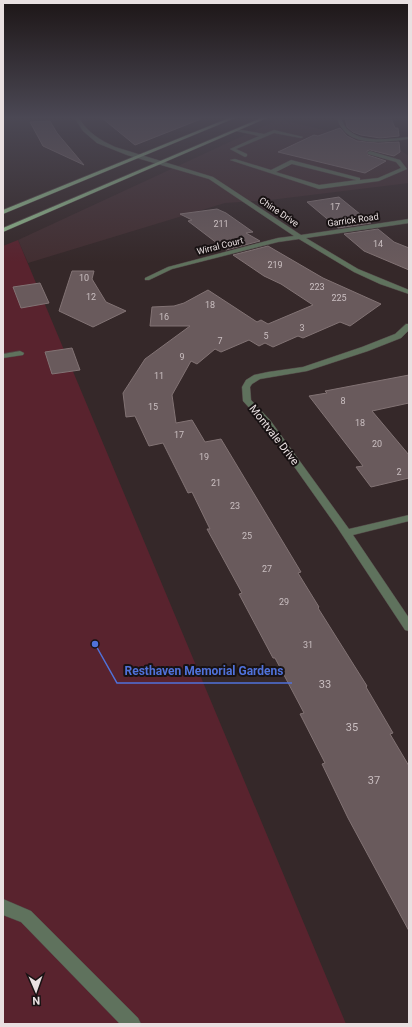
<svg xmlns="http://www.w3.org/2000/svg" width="412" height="1027" font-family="Roboto,sans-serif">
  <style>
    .built { fill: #422e31 }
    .green { fill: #59232e }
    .building { fill: #695a5c; stroke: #827374 }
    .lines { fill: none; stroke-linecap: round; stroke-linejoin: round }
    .minor-casing { stroke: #524546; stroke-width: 1 }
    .major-casing { stroke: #524546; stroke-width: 1 }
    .minor { fill: #5f725d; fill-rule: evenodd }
    .major { fill: #90b98c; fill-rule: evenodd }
    .labels { text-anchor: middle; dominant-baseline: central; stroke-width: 4; stroke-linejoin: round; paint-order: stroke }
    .number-label { font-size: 9px; fill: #c9bec0 }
    .far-street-label { font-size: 9px; fill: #e9e0e1; stroke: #181213 }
    .street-label { font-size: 11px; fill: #e9e0e1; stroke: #181213 }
    .near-number-label { font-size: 11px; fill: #c9bec0 }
    .leader { fill: none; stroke: #5072da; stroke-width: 1.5 }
    .callout-dot { fill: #5072da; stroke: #181213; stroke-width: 1.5 }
    .callout-label { font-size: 12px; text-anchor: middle; font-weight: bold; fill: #5072da; stroke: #181213; stroke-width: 4; stroke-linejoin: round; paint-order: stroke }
  </style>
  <rect width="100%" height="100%" fill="#352829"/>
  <path class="built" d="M279,119L397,148L409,156V183L270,200L225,203L28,263L18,240Z"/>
  <path class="green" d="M18,240L346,1024H3V246Z"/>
  <g class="building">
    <path d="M102,118H201V119L135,145Z"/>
    <path d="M345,118H391L395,128H398L399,136L380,138L361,135L353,132L347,127Z"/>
    <path d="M50,121L57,133L84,165L43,146L30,122Z"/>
    <path d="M340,128L347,136L357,141L378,143L399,142L400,152L394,156L370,150L367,151L368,155L386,161L365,173L278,152L314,135L318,136Z"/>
    <path d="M339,197L371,223L338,228L307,202Z"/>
    <path d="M217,209L226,213L253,232L246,233L260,241L226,250L188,221L192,220L180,214Z"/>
    <path d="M378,229L394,242L409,248V270L364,251L344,234Z"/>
    <path d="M268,246L323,278L381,304L350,326L340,322L303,338L298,336L273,347L265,343L259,346L249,340L221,352L215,349L197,364L191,361L172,395L176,423L192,420L205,442L221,439L301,572L298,573L319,607L318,608L367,686L366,687L393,733L390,734L409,766V931L348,818L322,764L325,763L300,714L304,713L275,658H273L239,594L242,593L207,529H210L192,492L188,493L163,443L149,446L135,416L126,417L123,393L145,359L190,326H150L152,307L174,306L184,303L208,290L257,322L261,320L268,324L313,305L281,284L264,276L233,255Z"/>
    <path d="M72,271H94L92,279L106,302L126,311L93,327L59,311Z"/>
    <path d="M40,283L49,303L21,308L13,287Z"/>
    <path d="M72,348L80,370L52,374L45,352Z"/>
    <path d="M409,375V403L372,411L409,455V478L371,487L356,467L363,466L309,396L327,393L325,391Z"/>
  </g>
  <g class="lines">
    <g class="minor-casing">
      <g id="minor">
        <path d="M75,118H79C88,133 100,140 115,147L213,177L301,235L409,219V223L306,238L358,269L409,290V294L380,284L354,272L299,239L278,242L172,269L149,280H145V278L168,267L278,238L294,236L209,179L127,155L97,143L83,131Z"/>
        <path d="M337,118H341C350,146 386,139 409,137V139C384,142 346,149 337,118Z"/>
        <path d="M236,129L264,134L274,130L303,137L301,138L274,133L236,149L247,154V156L245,157L230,149L259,136L236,131Z"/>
        <path d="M370,151L400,160L407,169L379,181L319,189L230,160L235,159L271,170L291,160L360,178V180L378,178L401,168L396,162L368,154V152ZM292,164L356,180H357L319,185L276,172Z"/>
        <path d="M406,324H409V330L401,338L368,351L307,371L260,379L252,384L250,387L251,400L270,420L349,529L409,515V521L353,535L409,618V631L405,630L337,527L264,424L243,401L242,387L246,380L254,375L268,372L303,367L362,347L395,334Z"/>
        <path d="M20,351L24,353L23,355L3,358V354Z"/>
        <path d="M3,899L31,911L138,1018L141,1024H120L21,922L3,915Z"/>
      </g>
    </g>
    <g class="major-casing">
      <g id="major">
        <path d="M229,118H235L3,214V210Z"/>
        <path d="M261,118H267L3,232V228Z"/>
      </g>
    </g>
    <use href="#minor" class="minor"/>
    <use href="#major" class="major"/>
  </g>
  <linearGradient id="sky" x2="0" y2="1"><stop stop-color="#1d1617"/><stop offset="0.45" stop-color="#4b4854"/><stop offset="1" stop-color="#4b4854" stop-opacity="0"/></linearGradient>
  <rect width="412" height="262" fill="url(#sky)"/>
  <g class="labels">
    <g class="number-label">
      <text x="335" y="207">17</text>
      <text x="221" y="224">211</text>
      <text x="378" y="244">14</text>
      <text x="275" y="265">219</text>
      <text x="84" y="278">10</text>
      <text x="317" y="287">223</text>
      <text x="91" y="297">12</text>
      <text x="339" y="298">225</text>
      <text x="210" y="305">18</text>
      <text x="164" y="317">16</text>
      <text x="302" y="328">3</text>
      <text x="266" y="336">5</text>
      <text x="220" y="341">7</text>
      <text x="182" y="357">9</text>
      <text x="159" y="376">11</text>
      <text x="343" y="401">8</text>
      <text x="153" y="407">15</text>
      <text x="360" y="423">18</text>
      <text x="179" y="435">17</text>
      <text x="377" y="444">20</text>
      <text x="204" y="457">19</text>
      <text x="399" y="472">2</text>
      <text x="216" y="483">21</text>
      <text x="235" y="506">23</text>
      <text x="247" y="536">25</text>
      <text x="267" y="569">27</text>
      <text x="284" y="602">29</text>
      <text x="308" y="645">31</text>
    </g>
    <g class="far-street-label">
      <text transform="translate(279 212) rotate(34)">Chine Drive</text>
      <text transform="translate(353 220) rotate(-8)">Garrick Road</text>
      <text transform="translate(220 246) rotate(-14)">Wirral Court</text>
    </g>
    <g class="street-label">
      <text transform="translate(274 435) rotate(52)">Montvale Drive</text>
    </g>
    <g class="near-number-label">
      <text x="325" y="684">33</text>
      <text x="352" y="727">35</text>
      <text x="374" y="780">37</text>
    </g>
  </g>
  <path class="leader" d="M95 644L117 683H292"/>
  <circle class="callout-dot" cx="95" cy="644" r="4"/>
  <g class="callout-label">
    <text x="204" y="675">Resthaven Memorial Gardens</text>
  </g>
  <rect width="412" height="1027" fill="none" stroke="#e9e0e1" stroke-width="8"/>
  <g transform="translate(36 991) rotate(178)" stroke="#181213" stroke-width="3" paint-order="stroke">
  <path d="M0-3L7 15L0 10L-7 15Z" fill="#e9e0e1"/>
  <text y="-6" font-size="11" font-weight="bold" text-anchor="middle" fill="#e9e0e1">N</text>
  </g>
</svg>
